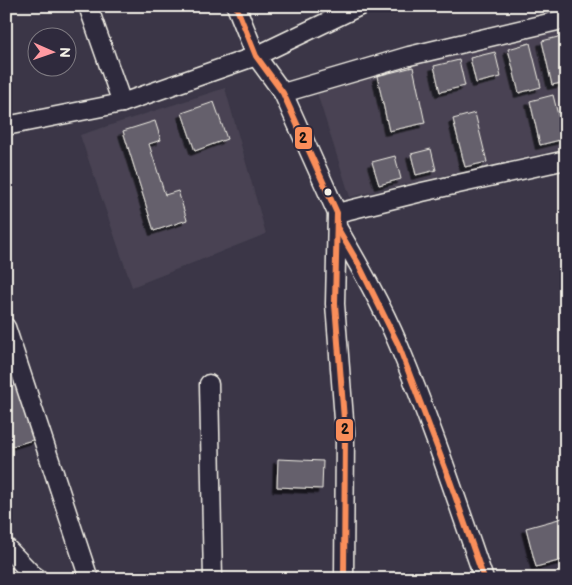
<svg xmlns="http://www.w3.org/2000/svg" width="572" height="585" font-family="'Balsamiq Sans',sans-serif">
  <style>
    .built { fill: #484352 }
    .building { fill: #65616c; stroke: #f4f1e8; filter: url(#shadow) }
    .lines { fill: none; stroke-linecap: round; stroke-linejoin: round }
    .minor-casing { stroke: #f4f1e8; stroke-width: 21 }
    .minor { stroke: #2f2a3d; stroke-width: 18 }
    .bus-1-casing { stroke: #2f2a3d; stroke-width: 10 }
    .bus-1 { stroke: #fa8e5a; stroke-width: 6 }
    .bus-dot { fill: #f4f1e8; stroke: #2f2a3d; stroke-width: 2 }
    .line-badge { stroke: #2f2a3d; stroke-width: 2 }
    .pale-badge-label { font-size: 14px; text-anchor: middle; font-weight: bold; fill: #111 }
  </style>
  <defs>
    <filter id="shadow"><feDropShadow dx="-4.5" dy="4.5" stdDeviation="0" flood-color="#0009"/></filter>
  </defs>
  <rect width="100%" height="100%" fill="#3b3647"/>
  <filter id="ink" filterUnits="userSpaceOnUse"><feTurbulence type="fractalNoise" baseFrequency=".02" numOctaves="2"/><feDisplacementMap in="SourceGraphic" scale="10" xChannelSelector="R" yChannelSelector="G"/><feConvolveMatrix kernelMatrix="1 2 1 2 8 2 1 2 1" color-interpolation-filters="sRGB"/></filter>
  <g filter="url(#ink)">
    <g class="built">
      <path d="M566,28V148L350,197L316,90L444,56Z"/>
      <path d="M225,88L266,234L132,287L80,135Z"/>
    </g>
    <g class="building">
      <path d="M562,36L566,53V82L552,85L542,41Z"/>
      <path d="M530,43L541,87L519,93L508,49Z"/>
      <path d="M495,52L501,77L476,83L470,58Z"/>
      <path d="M459,60L465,86L440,92L434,66Z"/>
      <path d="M413,67L425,123L389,131L377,76Z"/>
      <path d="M553,95L564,139L540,145L530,101Z"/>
      <path d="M214,102L227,139L195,151L182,113Z"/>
      <path d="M475,113L487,162L465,167L453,119Z"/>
      <path d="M155,121L161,140L149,144L165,195L178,191L187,220L154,231L123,131Z"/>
      <path d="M431,149L436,170L416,175L411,154Z"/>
      <path d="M395,156L401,179L379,185L372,162Z"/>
      <path d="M20,377L39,438L6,448V381Z"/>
      <path d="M278,459L323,461L322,489L277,487Z"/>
      <path d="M566,517V559L536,567L526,528Z"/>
    </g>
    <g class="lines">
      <g class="minor-casing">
        <g id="minor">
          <path d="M88,6L122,103"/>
          <path d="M236,6L256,56L283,93L337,213L335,304L345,432L344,579"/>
          <path d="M283,93L409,56L566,19"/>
          <path d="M6,126L122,103L256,56L360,6"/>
          <path d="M337,213L422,192L566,160"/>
          <path d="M337,227C359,265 382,305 399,346C431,422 457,501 484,579"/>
          <path d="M6,327L89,579"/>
          <path d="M209,384L213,579"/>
          <path d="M6,547L32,574L39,579"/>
        </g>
      </g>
      <use href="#minor" class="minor"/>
      <g class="bus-1-casing">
        <g id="bus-1">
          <path d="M236,6L256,56L283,93L337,213L335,304L345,432L344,579"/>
          <path d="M338,229L358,263L398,344L450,481L484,579"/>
        </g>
      </g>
      <use href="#bus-1" class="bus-1"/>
    </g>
  </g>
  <circle class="bus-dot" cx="328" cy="192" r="4.5"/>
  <g class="line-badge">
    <rect x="294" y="126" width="19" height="24" rx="5" fill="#fa8e5a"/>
    <rect x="335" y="418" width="19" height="24" rx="5" fill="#fa8e5a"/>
  </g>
  <g class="pale-badge-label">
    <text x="303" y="143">2</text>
    <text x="345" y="434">2</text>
  </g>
  <rect width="572" height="585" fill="none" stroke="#2f2a3d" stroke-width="25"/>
  <rect x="12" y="12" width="547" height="560" fill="none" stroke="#f4f1e8" stroke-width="2" filter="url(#ink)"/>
  <g transform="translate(52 52) rotate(92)"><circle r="24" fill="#2f2a3d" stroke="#7e7a81"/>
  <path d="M0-4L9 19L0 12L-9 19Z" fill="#ff9aa2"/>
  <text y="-8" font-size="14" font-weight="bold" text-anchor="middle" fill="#f4f1e8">N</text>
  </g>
</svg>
